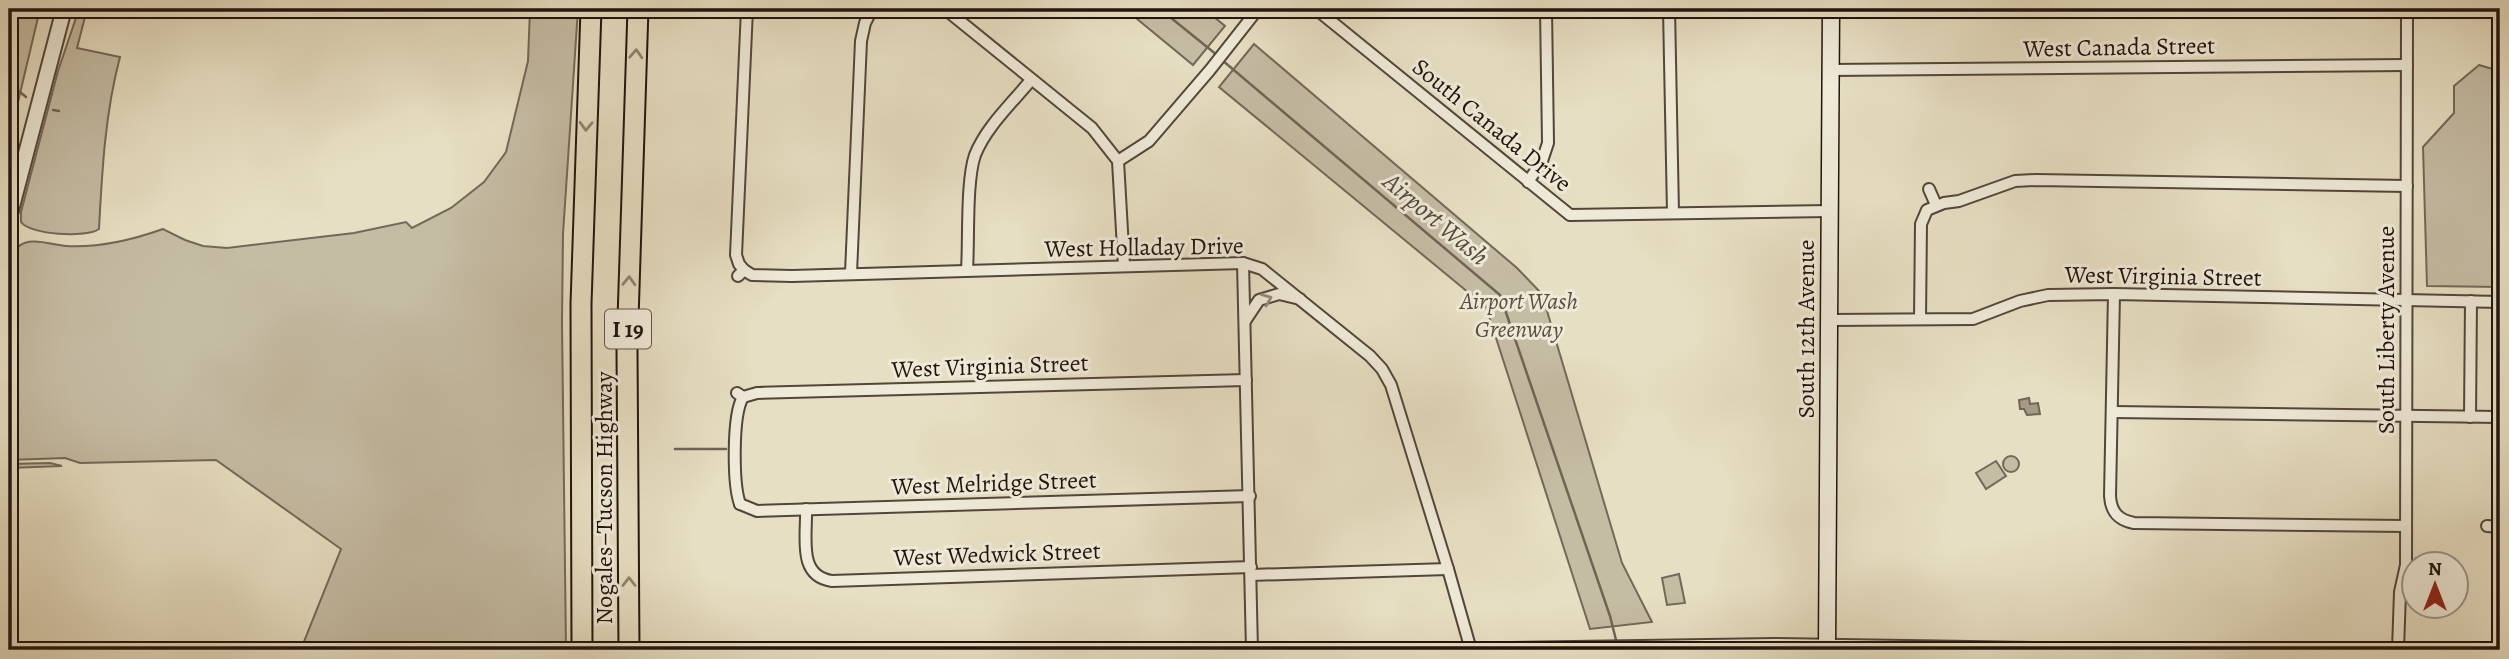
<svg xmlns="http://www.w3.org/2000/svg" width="2509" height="659" font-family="Alegreya,serif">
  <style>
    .green { fill: #c5bca4; stroke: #736859; stroke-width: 2 }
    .water { fill: #a49a85; stroke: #706455; stroke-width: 2 }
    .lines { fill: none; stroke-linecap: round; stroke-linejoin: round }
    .stream { stroke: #706455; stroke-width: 2.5 }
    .minor-casing { stroke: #52463b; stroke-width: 14 }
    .tertiary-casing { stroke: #52463b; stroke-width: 18 }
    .secondary-casing { stroke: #21130e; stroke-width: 19 }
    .motorway-casing { stroke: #21130e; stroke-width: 23 }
    .minor { stroke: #efead8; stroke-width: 10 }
    .tertiary { stroke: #efead8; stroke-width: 14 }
    .secondary { stroke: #efead8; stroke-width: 16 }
    .motorway { stroke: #e7dfc3; stroke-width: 19 }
    .oneway { stroke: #8e8372 }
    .oneway2 { stroke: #92897d }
    .labels { text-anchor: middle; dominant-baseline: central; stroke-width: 6; stroke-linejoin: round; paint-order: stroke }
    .shield { fill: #efead8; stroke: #5f544b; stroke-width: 2 }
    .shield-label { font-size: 23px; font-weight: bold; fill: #21130e }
    .street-label { font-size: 24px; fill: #21130e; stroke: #efead8 }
    .park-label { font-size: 24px; font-style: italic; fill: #5a4e42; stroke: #efead8 }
    .water-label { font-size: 26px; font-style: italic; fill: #55493e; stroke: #efead8 }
  </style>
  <rect width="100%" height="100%" fill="#e7dfc3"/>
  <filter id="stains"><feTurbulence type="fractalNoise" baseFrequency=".00286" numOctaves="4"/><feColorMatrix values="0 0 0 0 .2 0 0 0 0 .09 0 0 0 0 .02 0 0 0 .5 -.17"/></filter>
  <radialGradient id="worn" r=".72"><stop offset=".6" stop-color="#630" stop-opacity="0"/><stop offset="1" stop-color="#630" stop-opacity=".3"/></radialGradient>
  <g class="green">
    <path d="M9,9H40L9,140Z"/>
    <path d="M79,9H87L77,48L120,57C105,113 102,172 99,229C87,238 30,235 21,222V212L58,71Z"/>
    <path d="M530,9H578L563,234L562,322L566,650H84L303,644L341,549L216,460L80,463L65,458L9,460V279L18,247C29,236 52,245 66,246C99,248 132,240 163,229L185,240L203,246L227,248L354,233L406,222L412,228L451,208L484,182L506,152L528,61Z"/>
    <path d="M1125,9H1204L1225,26L1193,65Z"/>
    <path d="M1254,44L1517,268L1542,294L1622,563L1652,622L1590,629L1486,307L1219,87Z"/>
    <path d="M2479,65L2500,71V287L2427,286L2423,147L2454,113V86Z"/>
    <circle cx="2011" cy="464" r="8"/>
    <path d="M1996,461L2006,476L1986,489L1976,473Z"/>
    <path d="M50,463L62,466L9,468V464Z"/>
    <path d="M1679,574L1685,603L1667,605L1662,578Z"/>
  </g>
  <path class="water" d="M2029,398L2030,404L2038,403L2040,414L2027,415L2024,409H2020L2019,400Z"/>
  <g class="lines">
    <g class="stream">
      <path d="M1160,9L1217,55"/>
      <path d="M1222,60L1500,295L1610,616L1617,644"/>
      <path d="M9,83L26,97"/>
      <path d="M53,110L59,111"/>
      <path d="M675,449H726"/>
    </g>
    <g class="minor-casing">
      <g id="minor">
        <path d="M945,9L1092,128L1118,161L1124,266"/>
        <path d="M1316,9L1570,215L1830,211"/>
        <path d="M1669,9L1673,213"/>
        <path d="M1830,70L2407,65"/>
        <path d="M1118,161L1149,141L1210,70L1258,9"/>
        <path d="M1528,182L1542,161L1548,143L1546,9"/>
        <path d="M1929,189L1936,205"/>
        <path d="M1243,263L1252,650"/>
        <path d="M744,270L752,275L792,276L1243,263L1262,269L1370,356L1382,369L1391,385L1448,569L1471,650"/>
        <path d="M967,270C969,240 966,181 975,155C986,127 1012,103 1031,80"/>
        <path d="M851,273L861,41L865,23L872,9"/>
        <path d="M738,276L744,270L739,264L736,255L747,9"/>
        <path d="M2114,294L2110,496C2111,512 2118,520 2134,523L2406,526"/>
        <path d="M1920,319L1921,224L1927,210L1944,203L1959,201L2015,181L2036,180L2407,186"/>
        <path d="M1829,320L1973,319L2020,301L2048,295L2114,294L2500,302"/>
        <path d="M1245,321L1259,300L1279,294L1300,299"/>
        <path d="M737,393L743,397L757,393L1246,380"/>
        <path d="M2113,412L2500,417"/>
        <path d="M2470,417L2471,301"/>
        <path d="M740,504L757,511L1250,496"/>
        <path d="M740,504C733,485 732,415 743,397"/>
        <path d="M806,509C807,537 797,576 832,581L1251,567"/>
        <path d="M2487,526L2500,527"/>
        <path d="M1251,575L1448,569"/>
        <path d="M2398,650L2400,592L2406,565L2407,9"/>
      </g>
    </g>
    <g class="tertiary-casing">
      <g id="tertiary">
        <path d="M9,218L64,9"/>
        <path d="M1509,650L1774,646L2036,650"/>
      </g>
    </g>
    <g class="secondary-casing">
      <path id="secondary" d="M1827,650L1831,9"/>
    </g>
    <g class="motorway-casing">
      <g id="motorway">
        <path d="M582,650L581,304L591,9"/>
        <path d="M629,650L627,350L638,9"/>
      </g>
    </g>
    <use href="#minor" class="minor"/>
    <use href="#tertiary" class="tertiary"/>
    <use href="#secondary" class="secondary"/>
    <use href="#motorway" class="motorway"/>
  </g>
  <defs><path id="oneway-chevron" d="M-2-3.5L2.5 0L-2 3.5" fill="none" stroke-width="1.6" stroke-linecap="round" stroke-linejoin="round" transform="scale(1.75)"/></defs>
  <g class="oneway">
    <use href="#oneway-chevron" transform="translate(636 54) rotate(-87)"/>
    <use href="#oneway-chevron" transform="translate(586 126) rotate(92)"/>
    <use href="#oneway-chevron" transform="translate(629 281) rotate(-88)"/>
    <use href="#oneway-chevron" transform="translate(629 582) rotate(-90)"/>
  </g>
  <use class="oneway2" href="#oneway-chevron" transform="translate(1267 299) rotate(-22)"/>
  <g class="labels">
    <rect class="shield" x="605" y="309.5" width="46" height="39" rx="5"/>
    <g class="shield-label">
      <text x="628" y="329">I 19</text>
    </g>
    <g class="street-label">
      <text transform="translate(2119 47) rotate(-1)">West Canada Street</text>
      <text transform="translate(1492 125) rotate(39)">South Canada Drive</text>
      <text transform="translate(1144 247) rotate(-1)">West Holladay Drive</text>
      <text transform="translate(2163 276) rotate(1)">West Virginia Street</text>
      <text transform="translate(1806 329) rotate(-90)">South 12th Avenue</text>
      <text transform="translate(2386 330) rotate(-90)">South Liberty Avenue</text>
      <text transform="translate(990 366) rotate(-2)">West Virginia Street</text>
      <text transform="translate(994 483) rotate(-2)">West Melridge Street</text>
      <text transform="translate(604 498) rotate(-90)">Nogales–Tucson Highway</text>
      <text transform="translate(997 554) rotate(-2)">West Wedwick Street</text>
    </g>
    <g class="park-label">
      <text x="1519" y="301">Airport Wash<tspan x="1519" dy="28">Greenway</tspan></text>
    </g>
    <g class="water-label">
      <text transform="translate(1436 219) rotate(40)">Airport Wash</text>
    </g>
  </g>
  <rect width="2509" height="659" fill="none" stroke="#e7dfc3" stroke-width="35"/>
  <rect x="10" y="10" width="2488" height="638" fill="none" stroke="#21130e" stroke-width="3.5"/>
  <rect x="18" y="18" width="2474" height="624" fill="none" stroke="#21130e" stroke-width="2"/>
  <g transform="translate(2435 585)"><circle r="33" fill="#efead8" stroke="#9d9487" stroke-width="2"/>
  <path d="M0-5L12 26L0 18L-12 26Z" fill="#8f2418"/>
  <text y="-10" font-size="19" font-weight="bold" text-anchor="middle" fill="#21130e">N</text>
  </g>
  <rect width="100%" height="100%" filter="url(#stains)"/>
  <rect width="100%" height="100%" fill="url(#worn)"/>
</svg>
